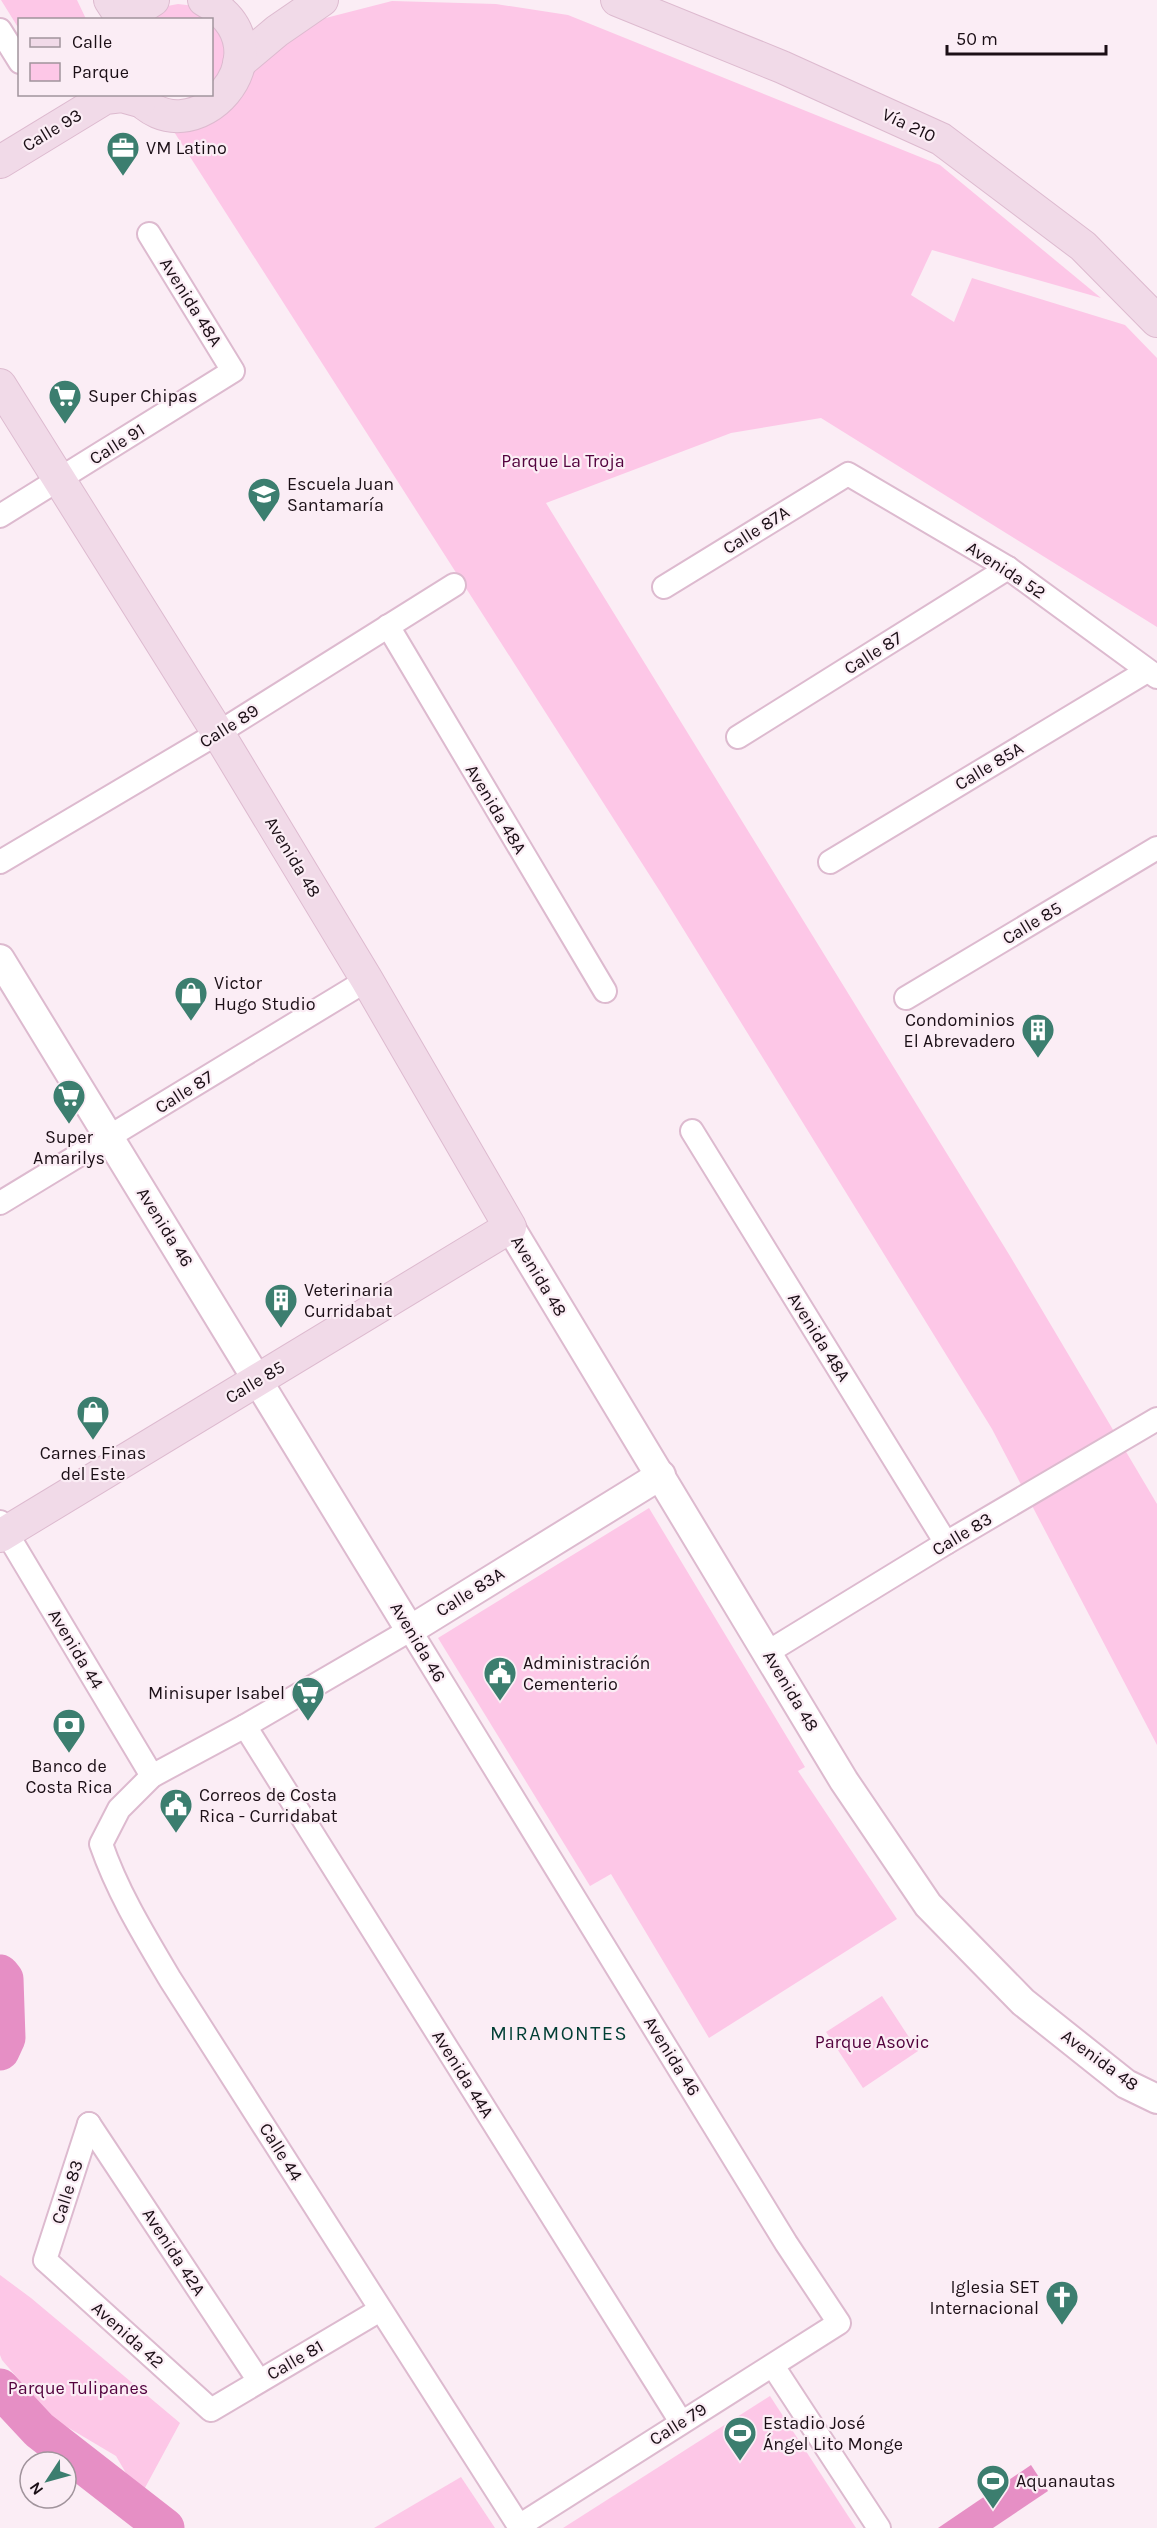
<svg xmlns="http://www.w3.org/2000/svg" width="1157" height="2528" font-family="Karla,sans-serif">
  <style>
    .green { fill: #fdc7e7 }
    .water { fill: #e68fc5 }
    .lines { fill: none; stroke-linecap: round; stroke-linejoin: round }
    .river { stroke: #e68fc5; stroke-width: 39 }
    .minor-casing { stroke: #ddbacf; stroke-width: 26 }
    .tertiary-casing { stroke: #ddbacf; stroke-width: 32 }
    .secondary-casing { stroke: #ddbacf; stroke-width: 34 }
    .minor { stroke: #fff; stroke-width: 22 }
    .tertiary { stroke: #fff; stroke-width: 28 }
    .secondary { stroke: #f1dae8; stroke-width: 32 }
    .labels { text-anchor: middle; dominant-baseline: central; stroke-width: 4.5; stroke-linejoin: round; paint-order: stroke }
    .street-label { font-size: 18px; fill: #1b0f16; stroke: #fbedf5 }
    .poi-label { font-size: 18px; fill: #1b0f16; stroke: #fbedf5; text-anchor: start }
    .park-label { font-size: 18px; fill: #52023d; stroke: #fbedf5 }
    .neighbourhood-label { font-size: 20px; letter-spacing: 1.5px; fill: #013e34; stroke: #fbedf5 }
  </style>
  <rect width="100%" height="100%" fill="#fbedf5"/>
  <g class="green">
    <path d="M1,0H77L86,19L20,20L19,29Z"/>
    <path d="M392,1L496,4L568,15L940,165L1101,298L932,250L911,295L954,322L972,278L1125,325L1157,358V627L821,418L731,433L546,503L1010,1256L1157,1504V1745L992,1429L661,893L169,124L235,100L249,83L258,59L310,22Z"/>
    <path d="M178,4L195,6L210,14L230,59L212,94V20H143L162,7Z"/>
    <path d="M649,1508L805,1767L798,1771L897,1919L709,2038L611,1874L590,1886L438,1638Z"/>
    <path d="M882,1996L918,2051L863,2088L826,2032Z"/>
    <path d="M0,2275L31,2298L180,2423L140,2497L116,2456L52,2418L2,2360L0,2355Z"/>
    <path d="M770,2396L856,2528H563Z"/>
    <path d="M461,2477L495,2528H374Z"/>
  </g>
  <path class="water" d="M1031,2465L1048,2491L993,2528H938Z"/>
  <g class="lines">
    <g class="river">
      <path d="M0,1974L4,1979L6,2038L0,2051"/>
      <path d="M0,2388L39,2430L165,2528"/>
    </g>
    <g class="minor-casing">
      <g id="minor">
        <path d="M0,30L20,62"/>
        <path d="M0,516L233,371L149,234"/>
        <path d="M664,587L848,474L1008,568L1157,677"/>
        <path d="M388,626L605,991"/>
        <path d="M738,737L1008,568"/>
        <path d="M0,862L218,733L454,585"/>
        <path d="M830,862L1147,671"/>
        <path d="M906,998L1157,848"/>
        <path d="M692,1131L946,1543"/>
        <path d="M0,1203L367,980"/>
        <path d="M0,1522L152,1776"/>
        <path d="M410,1630L786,2243L839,2323L519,2526L170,1979C144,1935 118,1893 101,1844L119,1809L152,1776L245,1726Z"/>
        <path d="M768,1652L946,1543L1157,1419"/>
        <path d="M245,1726L681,2422"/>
        <path d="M89,2124L45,2260L211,2410L380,2310"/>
        <path d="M89,2124L259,2381"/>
        <path d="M773,2366L879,2528"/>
      </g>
    </g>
    <g class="tertiary-casing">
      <g id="tertiary">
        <path d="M0,959L410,1630L661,1475"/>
        <path d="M510,1227L844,1781L928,1905L1023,2002L1126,2084L1157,2099"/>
      </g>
    </g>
    <g class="secondary-casing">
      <g id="secondary">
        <path d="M110,0L123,20"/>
        <path d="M617,0L782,67L941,139L1083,246L1157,321"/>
        <path d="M130,20L139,9L153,0"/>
        <path d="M239,63L277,31L322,0"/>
        <path d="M135,94C191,164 296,50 204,0"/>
        <path d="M0,162L105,98L122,96L140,101"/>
        <path d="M0,385L218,733L367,980L510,1227L0,1536"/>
      </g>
    </g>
    <use href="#minor" class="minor"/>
    <use href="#tertiary" class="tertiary"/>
    <use href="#secondary" class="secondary"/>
  </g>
  <defs>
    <g id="office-pin" transform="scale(1.725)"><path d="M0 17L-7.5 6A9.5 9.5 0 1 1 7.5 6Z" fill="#3c7e6f" stroke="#fbedf5"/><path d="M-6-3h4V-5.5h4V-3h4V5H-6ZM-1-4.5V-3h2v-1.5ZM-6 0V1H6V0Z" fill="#fff"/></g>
    <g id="supermarket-pin" transform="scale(1.725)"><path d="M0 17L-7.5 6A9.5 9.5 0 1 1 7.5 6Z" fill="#3c7e6f" stroke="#fbedf5"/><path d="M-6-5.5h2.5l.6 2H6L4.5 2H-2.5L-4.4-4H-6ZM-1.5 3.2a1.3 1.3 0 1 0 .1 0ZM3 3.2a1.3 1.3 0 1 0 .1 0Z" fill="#fff"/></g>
    <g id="school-pin" transform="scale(1.725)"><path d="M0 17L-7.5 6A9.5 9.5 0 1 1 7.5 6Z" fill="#3c7e6f" stroke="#fbedf5"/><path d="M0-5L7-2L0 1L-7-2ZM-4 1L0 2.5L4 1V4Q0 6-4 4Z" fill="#fff"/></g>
    <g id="shop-pin" transform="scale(1.725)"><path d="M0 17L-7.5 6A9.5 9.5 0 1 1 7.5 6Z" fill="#3c7e6f" stroke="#fbedf5"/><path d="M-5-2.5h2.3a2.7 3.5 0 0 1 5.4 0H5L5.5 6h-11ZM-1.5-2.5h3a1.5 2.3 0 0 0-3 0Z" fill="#fff"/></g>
    <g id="building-pin" transform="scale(1.725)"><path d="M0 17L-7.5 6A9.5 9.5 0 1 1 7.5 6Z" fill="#3c7e6f" stroke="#fbedf5"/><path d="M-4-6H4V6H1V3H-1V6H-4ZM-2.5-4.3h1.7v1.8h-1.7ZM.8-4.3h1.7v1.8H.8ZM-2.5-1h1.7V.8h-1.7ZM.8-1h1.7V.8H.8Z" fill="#fff"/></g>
    <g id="civic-pin" transform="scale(1.725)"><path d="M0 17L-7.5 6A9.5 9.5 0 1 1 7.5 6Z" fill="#3c7e6f" stroke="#fbedf5"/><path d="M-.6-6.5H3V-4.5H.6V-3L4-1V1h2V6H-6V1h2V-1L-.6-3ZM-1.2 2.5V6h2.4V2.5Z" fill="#fff"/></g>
    <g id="bank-pin" transform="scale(1.725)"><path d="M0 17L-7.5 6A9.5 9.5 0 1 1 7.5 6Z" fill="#3c7e6f" stroke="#fbedf5"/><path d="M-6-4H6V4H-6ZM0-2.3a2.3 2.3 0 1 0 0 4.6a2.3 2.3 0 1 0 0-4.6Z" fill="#fff"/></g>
    <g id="church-pin" transform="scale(1.725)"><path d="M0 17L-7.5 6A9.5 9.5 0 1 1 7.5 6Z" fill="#3c7e6f" stroke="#fbedf5"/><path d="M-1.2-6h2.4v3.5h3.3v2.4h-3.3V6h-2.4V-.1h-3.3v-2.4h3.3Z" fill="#fff"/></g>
    <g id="stadium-pin" transform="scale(1.725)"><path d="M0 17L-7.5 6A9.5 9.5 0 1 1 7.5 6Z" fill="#3c7e6f" stroke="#fbedf5"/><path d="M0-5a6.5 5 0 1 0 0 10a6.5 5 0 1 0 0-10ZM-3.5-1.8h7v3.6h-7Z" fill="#fff"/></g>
  </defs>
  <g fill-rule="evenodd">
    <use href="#office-pin" x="123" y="148"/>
    <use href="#supermarket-pin" x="65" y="396"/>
    <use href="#school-pin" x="264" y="494"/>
    <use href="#shop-pin" x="191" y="993"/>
    <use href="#building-pin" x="1038" y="1030"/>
    <use href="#supermarket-pin" x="69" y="1096"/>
    <use href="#building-pin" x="281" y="1300"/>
    <use href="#shop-pin" x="93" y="1412"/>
    <use href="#civic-pin" x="500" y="1673"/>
    <use href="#supermarket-pin" x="308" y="1693"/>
    <use href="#bank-pin" x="69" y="1725"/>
    <use href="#civic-pin" x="176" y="1805"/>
    <use href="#church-pin" x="1062" y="2297"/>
    <use href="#stadium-pin" x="740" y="2433"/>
    <use href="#stadium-pin" x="993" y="2481"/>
  </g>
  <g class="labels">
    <g class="street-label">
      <text transform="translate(909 125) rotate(25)">Vía 210</text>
      <text transform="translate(52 130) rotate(-31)">Calle 93</text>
      <text transform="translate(191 302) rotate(58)">Avenida 48A</text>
      <text transform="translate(117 444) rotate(-32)">Calle 91</text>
      <text transform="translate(756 530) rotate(-32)">Calle 87A</text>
      <text transform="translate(1006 570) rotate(33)">Avenida 52</text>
      <text transform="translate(873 653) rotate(-32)">Calle 87</text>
      <text transform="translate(229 726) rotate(-32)">Calle 89</text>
      <text transform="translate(989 766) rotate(-31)">Calle 85A</text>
      <text transform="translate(496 809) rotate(59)">Avenida 48A</text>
      <text transform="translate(293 857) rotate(59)">Avenida 48</text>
      <text transform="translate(1032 923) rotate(-31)">Calle 85</text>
      <text transform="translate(184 1092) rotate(-32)">Calle 87</text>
      <text transform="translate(165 1227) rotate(58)">Avenida 46</text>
      <text transform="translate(539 1276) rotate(59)">Avenida 48</text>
      <text transform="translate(819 1337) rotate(58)">Avenida 48A</text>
      <text transform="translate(255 1382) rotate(-31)">Calle 85</text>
      <text transform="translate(962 1534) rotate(-31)">Calle 83</text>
      <text transform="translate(470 1592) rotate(-32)">Calle 83A</text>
      <text transform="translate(418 1642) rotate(59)">Avenida 46</text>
      <text transform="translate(76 1649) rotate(59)">Avenida 44</text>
      <text transform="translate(791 1691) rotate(59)">Avenida 48</text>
      <text transform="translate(672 2056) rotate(58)">Avenida 46</text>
      <text transform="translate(1100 2060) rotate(36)">Avenida 48</text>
      <text transform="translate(463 2074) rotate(58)">Avenida 44A</text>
      <text transform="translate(281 2152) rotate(58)">Calle 44</text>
      <text transform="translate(67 2192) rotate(-72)">Calle 83</text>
      <text transform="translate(174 2252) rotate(57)">Avenida 42A</text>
      <text transform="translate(128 2335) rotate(42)">Avenida 42</text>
      <text transform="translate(295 2360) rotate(-30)">Calle 81</text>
      <text transform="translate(678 2424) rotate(-32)">Calle 79</text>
    </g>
    <g class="poi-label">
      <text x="146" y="148">VM Latino</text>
      <text x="88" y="396">Super Chipas</text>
      <text x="287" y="484">Escuela Juan<tspan x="287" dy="21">Santamaría</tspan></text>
      <text x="214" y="983">Victor<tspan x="214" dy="21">Hugo Studio</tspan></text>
      <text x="1015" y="1020" text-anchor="end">Condominios<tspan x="1015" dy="21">El Abrevadero</tspan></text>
      <text x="69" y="1137" text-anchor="middle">Super<tspan x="69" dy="21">Amarilys</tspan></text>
      <text x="304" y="1290">Veterinaria<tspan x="304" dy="21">Curridabat</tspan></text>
      <text x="93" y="1453" text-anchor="middle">Carnes Finas<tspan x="93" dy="21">del Este</tspan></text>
      <text x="523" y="1663">Administración<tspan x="523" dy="21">Cementerio</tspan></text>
      <text x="285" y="1693" text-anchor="end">Minisuper Isabel</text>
      <text x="69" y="1766" text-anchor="middle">Banco de<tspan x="69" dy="21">Costa Rica</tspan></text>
      <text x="199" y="1795">Correos de Costa<tspan x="199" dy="21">Rica - Curridabat</tspan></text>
      <text x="1039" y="2287" text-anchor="end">Iglesia SET<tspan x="1039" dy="21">Internacional</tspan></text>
      <text x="763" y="2423">Estadio José<tspan x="763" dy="21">Ángel Lito Monge</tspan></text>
      <text x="1016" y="2481">Aquanautas</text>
    </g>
    <g class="park-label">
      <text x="563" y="461">Parque La Troja</text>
      <text x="872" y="2042">Parque Asovic</text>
      <text x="78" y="2388">Parque Tulipanes</text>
    </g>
    <g class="neighbourhood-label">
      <text x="559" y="2033">MIRAMONTES</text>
    </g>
  </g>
  <rect x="18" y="18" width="195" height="78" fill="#fbedf5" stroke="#a1949c" stroke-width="1.5"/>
  <rect x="30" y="38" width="30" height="9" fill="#f1dae8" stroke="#a1949c" stroke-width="1.5"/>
  <text x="72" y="48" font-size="18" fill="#1b0f16">Calle</text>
  <rect x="30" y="63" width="30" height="18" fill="#fdc7e7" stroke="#a1949c" stroke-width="1.5"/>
  <text x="72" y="78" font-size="18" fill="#1b0f16">Parque</text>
  <g transform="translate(48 2480) rotate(234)"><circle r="28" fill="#fbedf5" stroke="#a1949c" stroke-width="1.5"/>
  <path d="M0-4.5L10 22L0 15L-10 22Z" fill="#3c7e6f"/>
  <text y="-9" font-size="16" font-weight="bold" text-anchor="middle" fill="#1b0f16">N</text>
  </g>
  <path d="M947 45v9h159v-9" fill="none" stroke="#1b0f16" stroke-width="3"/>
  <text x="956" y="45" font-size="18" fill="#1b0f16" stroke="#fbedf5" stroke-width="4.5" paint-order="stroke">50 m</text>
</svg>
